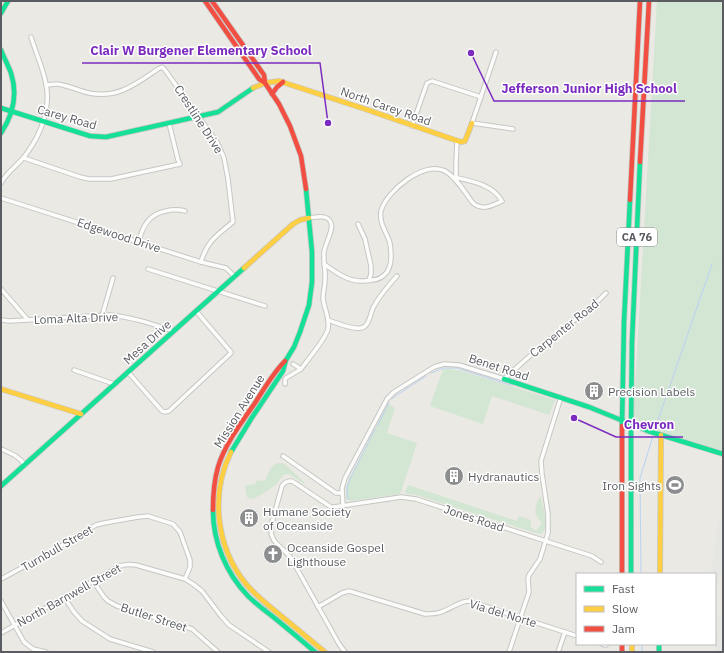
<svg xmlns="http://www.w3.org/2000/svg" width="724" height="653" font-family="'IBM Plex Sans',sans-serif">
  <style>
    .green { fill: #d3e5d3 }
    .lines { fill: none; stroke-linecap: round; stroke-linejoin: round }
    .stream { stroke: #bad2f2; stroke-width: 1 }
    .taxiway { stroke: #e6e6e2; stroke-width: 10 }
    .street-casing { stroke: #c6c6c4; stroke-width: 5.5 }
    .fast-casing { stroke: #c7c6c5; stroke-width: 6 }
    .slow-casing { stroke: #c7c6c5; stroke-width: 6 }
    .jam-casing { stroke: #c7c6c5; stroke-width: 6 }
    .street { stroke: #fcfcfb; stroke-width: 3.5 }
    .fast { stroke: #16e098; stroke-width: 4.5 }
    .slow { stroke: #ffcf43; stroke-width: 4.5 }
    .jam { stroke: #f24e42; stroke-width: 4.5 }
    .labels { text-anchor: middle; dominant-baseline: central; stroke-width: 3; stroke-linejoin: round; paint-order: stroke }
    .shield { fill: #fff; stroke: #8c8d90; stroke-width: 1 }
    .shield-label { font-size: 11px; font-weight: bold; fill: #5a5c61 }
    .street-label { font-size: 12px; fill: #5a5c61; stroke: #fff }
    .poi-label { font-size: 12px; fill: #5a5c61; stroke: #fff; text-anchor: start }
    .leader { fill: none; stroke: #7b2cbf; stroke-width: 1.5 }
    .callout-dot { fill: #7b2cbf; stroke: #fff; stroke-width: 1.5 }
    .callout-label { font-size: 13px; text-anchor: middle; font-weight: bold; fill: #7b2cbf; stroke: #fff; stroke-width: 3; stroke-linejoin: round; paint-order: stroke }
  </style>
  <rect width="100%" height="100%" fill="#eae9e4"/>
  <g class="green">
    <path d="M657,1H723V454L633,425Z"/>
    <path d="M444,369H451L462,371L555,400L549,415L492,396L483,424L430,406L442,372Z"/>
    <path d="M388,404L395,408L387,433L417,443L401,492L399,494L352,501L348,500L346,498V487L349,479Z"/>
    <path d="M278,463H282L286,465L305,483H303L289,474L283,475L277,484L267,491L255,498L250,499L247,497L245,486L249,485L255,484L257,480C268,484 266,476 270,469C271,467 275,464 278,463Z"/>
    <path d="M408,485L517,521L519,516L531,520V523L530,526L536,531L542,523C541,521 539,520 538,518C533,512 536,502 540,497H541C543,508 549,524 543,533L539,534L416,495L407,494L405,492Z"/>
  </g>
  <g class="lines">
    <g class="stream">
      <path d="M722,259L723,258"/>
      <path d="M431,373L444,368H457L510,385H513"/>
      <path d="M516,376L519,375L522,376L524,375"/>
      <path d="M392,399L397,395L426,376"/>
      <path d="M377,426L389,403"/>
      <path d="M656,426L712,264"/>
      <path d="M348,499L347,487L350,479L375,429"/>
      <path d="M641,574L640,478L653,436"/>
      <path d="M642,644V652"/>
    </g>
    <g class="taxiway">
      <path d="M715,579L723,523"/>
      <path d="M719,652L723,620"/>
    </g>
    <g class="street-casing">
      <g id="street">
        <path d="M496,52L472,123L513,129"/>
        <path d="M46,85C49,85 53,84 56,84C65,84 79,91 89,93C117,99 136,84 158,69L162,67L165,70L217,142L224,158L228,179L233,222C217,235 207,241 201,262"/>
        <path d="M412,126L427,83L432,81L481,97"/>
        <path d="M24,158L80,177L89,179H111L180,164L178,160L169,123"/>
        <path d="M456,178V165L457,141"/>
        <path d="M1,183C8,170 19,165 27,153C41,134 51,108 46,84C43,68 36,53 31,37"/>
        <path d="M1,198L201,262L226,268L234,276"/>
        <path d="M358,224L365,239L371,266V274L369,280"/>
        <path d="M139,242C142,226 149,214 166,211C173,209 178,209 185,211"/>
        <path d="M324,264C334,271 347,281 360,281C363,281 368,281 372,280C378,280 383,277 387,272C390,267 391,263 391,257C391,251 391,245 389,240C385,230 379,222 381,211C386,191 425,160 445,171C457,178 465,193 473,203C482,211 492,206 502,201C492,184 471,181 453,177"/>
        <path d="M148,269L265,306"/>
        <path d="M1,289L28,320"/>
        <path d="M102,316L113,278"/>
        <path d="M1,320L10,321L109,315C132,317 152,324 173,331"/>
        <path d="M328,320C337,323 352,330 361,328C369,327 370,315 373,308C379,296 388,286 397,276"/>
        <path d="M293,364L301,369"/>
        <path d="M74,370L114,384"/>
        <path d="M128,372L162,411L165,412L169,411L231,353V352L196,311"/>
        <path d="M285,384V380L286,378L301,369L304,365C310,357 326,338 328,329C330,318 324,309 323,298C323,292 325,286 325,280C326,271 323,261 324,252C325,244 334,229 331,223C328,214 316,217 309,218"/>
        <path d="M1,449C10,453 19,456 25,465"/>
        <path d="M283,456L336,493H342"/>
        <path d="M343,506L342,488L345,478L387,399L394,392L434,367L444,364L459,365L504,379L532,354L598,301L606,293"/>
        <path d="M1,579L51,552L96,525L104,523L138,517L148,516L173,524L180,532L190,560V567L185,579"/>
        <path d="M93,581L104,597L108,601L117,606L192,629L218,652"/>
        <path d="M64,597L74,612L82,621L110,639L153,652"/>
        <path d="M1,601L24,642L33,649L46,652"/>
        <path d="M318,607L342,593L349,591L425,614C430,614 436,614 441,612C451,609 459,601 469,601L577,636"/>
        <path d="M1,633L120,566C126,564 130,564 136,565L185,579L193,584L202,591L221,616L229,625L269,652"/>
        <path d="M602,644L606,645"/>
        <path d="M345,652L339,644L291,558C282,546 269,543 271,526L282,486C284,482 288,481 292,481L331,507H334L401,497L416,499L592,556L601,562"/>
        <path d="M509,652L529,592L528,579L529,575L540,559L548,533V514L542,474L541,461L561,397"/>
        <path d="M558,652L565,632"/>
      </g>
    </g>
    <g class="fast-casing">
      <g id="fast">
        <path d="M1,13L8,1"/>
        <path d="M1,50C4,58 8,65 11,73C18,95 13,115 1,133"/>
        <path d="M1,108L90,136L106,137L218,112L253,88"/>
        <path d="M504,379L589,407L648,431L723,454"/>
        <path d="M622,426L624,322L630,200"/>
        <path d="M231,452L251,419L283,371L286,360L294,347L300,332L309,305L312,282V252L306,189"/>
        <path d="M1,486L244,268"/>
        <path d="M213,510C213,542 226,573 248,596C256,604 264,610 272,616C287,628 301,640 315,652"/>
        <path d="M631,574V429L632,342L640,162"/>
        <path d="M659,644V652"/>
      </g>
    </g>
    <g class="slow-casing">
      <g id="slow">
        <path d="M253,88L265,83L279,81L365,109L461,142L465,141L472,123"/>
        <path d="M244,268L293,224L300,220L309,218"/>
        <path d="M1,389L81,414"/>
        <path d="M231,452C210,494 216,547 246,584C256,596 268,605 280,615C295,627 310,640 325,652"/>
        <path d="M660,574L661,435"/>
        <path d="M632,644V652"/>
      </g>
    </g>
    <g class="jam-casing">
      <g id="jam">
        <path d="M205,1L259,79L265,83"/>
        <path d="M212,1L264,75L265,83L279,104L290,126L301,156L306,189"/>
        <path d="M272,94L277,87L283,82"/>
        <path d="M640,162L649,1"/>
        <path d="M630,200L640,1"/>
        <path d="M622,426V574"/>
        <path d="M213,510C213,495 214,481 218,467C225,444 241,423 255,403C264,389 273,373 285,361"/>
        <path d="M622,644V652"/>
      </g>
    </g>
    <use href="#street" class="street"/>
    <use href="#fast" class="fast"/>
    <use href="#slow" class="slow"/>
    <use href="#jam" class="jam"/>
  </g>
  <defs>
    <g id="building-disc" transform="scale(1)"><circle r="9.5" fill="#8c8d8f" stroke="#fff"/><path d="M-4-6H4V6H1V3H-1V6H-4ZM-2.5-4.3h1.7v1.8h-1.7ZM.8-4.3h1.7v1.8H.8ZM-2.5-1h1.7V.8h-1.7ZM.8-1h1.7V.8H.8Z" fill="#fff"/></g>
    <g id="stadium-disc" transform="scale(1)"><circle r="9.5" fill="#8c8d8f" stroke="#fff"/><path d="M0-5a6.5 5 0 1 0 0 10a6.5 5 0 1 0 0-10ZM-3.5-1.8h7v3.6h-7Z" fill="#fff"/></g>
    <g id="church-disc" transform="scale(1)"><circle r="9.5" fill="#8c8d8f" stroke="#fff"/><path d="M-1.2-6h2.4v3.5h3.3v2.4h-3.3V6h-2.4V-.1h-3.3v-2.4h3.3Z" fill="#fff"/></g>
  </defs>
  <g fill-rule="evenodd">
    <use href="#building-disc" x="594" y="391"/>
    <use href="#building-disc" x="454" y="476"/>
    <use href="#stadium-disc" x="675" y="485"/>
    <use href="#building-disc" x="249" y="518"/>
    <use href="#church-disc" x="273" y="554"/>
  </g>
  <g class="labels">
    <rect class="shield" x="617" y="228" width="40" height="18" rx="3"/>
    <g class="shield-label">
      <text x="637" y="237">CA 76</text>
    </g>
    <g class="street-label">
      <text transform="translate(386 106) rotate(19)">North Carey Road</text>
      <text transform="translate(67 117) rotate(16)">Carey Road</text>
      <text transform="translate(199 119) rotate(57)">Crestline Drive</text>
      <text transform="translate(119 235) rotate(18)">Edgewood Drive</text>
      <text transform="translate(76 318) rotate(-2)">Loma Alta Drive</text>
      <text transform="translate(564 328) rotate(-39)">Carpenter Road</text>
      <text transform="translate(147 342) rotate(-42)">Mesa Drive</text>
      <text transform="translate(499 367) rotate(18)">Benet Road</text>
      <text transform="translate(239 411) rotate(-58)">Mission Avenue</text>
      <text transform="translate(474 518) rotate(18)">Jones Road</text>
      <text transform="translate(57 548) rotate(-30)">Turnbull Street</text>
      <text transform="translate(69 595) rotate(-29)">North Barnwell Street</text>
      <text transform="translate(503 613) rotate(17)">Via del Norte</text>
      <text transform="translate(154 617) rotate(18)">Butler Street</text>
    </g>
    <g class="poi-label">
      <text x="608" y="391">Precision Labels</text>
      <text x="468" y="476">Hydranautics</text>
      <text x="661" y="485" text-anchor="end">Iron Sights</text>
      <text x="263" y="511">Humane Society<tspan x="263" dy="14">of Oceanside</tspan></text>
      <text x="287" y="547">Oceanside Gospel<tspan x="287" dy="14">Lighthouse</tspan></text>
    </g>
  </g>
  <path class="leader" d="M328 123L320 63H82M471 53L494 101H685M574 418L616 437H683"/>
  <g class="callout-dot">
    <circle cx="328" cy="123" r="4"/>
    <circle cx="471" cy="53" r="4"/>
    <circle cx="574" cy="418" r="4"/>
  </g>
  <g class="callout-label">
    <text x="201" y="55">Clair W Burgener Elementary School</text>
    <text x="589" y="93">Jefferson Junior High School</text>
    <text x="649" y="429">Chevron</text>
  </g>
  <rect width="724" height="653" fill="none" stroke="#5a5c61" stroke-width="4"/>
  <rect x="576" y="573" width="140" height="72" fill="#ffffff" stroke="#bdbec0"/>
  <rect x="584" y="586" width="20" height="6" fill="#16e098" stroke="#bdbec0"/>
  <text x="612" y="593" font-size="12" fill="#5a5c61">Fast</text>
  <rect x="584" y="606" width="20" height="6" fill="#ffcf43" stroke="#bdbec0"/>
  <text x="612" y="613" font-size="12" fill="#5a5c61">Slow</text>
  <rect x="584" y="626" width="20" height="6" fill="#f24e42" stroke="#bdbec0"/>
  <text x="612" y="633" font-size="12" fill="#5a5c61">Jam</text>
</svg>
